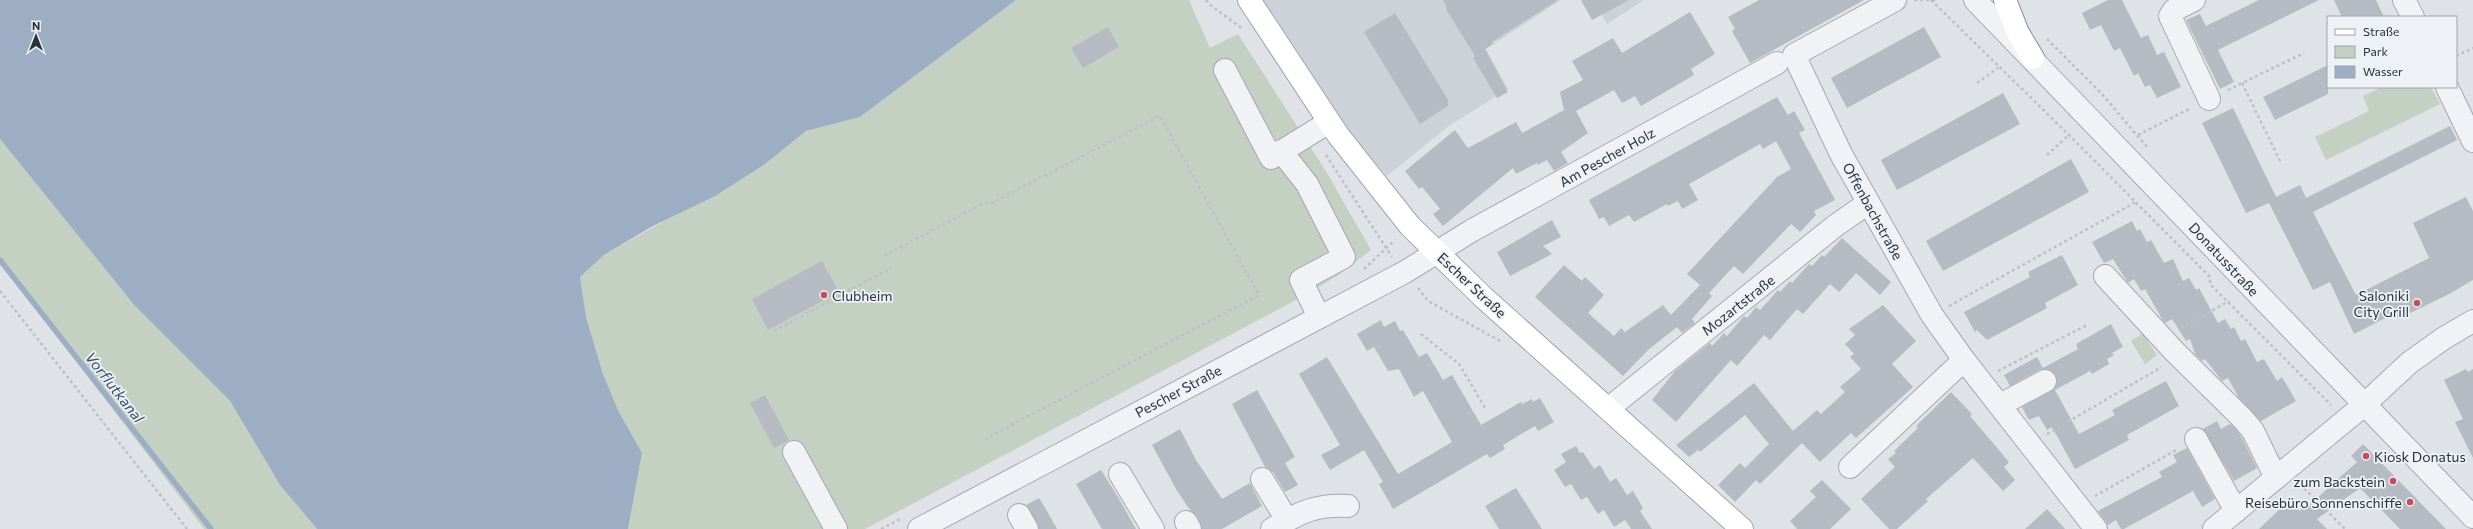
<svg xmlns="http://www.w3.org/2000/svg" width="2473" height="529" font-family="Commissioner,sans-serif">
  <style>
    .built { fill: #cdd1d8 }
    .green { fill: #c4d0c1 }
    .water { fill: #9daec4 }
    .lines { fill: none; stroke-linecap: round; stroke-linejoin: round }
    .stream { stroke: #9daec4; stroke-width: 5.5 }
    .building { fill: #b6bbc3 }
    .minor-casing { stroke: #a5a9b0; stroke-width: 24 }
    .major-casing { stroke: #9fa6b1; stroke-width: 24 }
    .highway-casing { stroke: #878f9c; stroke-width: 24 }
    .path { stroke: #bdc0c5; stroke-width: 2.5; stroke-dasharray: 3 3; stroke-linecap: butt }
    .minor { stroke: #f1f2f5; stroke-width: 22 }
    .major { stroke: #fff; stroke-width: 22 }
    .highway { stroke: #fff; stroke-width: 22 }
    .poi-dot { fill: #c24e5b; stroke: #eef1f5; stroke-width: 1.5 }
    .labels { text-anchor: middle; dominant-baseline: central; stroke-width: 3.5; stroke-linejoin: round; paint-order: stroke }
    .street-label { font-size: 14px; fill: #29303c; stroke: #eef1f5 }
    .poi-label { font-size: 14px; fill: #29303c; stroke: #eef1f5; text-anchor: end }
    .water-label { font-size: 15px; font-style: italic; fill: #374d6d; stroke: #eef1f5 }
  </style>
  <rect width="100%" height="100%" fill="#dfe2e7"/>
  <g class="built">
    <path d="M1258,0H1561L1486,49L1508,89L1450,125L1387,176L1337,117Z"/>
    <path d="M1593,0H1644L1607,24Z"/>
  </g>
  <g class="green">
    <path d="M1016,0H1189L1210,48L1238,34L1327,173L1371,250L1337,276L1298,299L865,529H628L642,453L618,410L603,374L586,317L580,277L604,255L765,164L806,131L860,117Z"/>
    <path d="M2382,87H2431L2440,104L2326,160L2315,137L2369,111L2363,96Z"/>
    <path d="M0,139L135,306L230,401L280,485L317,529H204L0,261Z"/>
    <path d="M2143,333L2157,355L2145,364L2131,341Z"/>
  </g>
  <path class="water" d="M0,0H1016L860,117L806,131L765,164L715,196L651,227L604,255L580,277L586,317L603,374L618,410L642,453L628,529H317L280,485L230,401L135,306L0,139Z"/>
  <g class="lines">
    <path class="stream" d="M0,260L211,529"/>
  </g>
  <g class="building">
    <path d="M1443,0H1558L1492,42L1493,44L1485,49L1508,92L1497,98L1473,58L1475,56L1446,9L1447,8Z"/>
    <path d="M1581,0H1629L1592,20Z"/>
    <path d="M1759,0H1864L1750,63L1732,31L1735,29L1728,17Z"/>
    <path d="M2108,0H2122L2141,38L2148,35L2157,55L2164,52L2181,87L2157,98L2150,85L2145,87L2138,73L2134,76L2120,48L2114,51L2101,25L2090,30L2082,13Z"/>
    <path d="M2259,0H2319L2218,50L2234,82L2220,89L2186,20L2200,14L2206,26Z"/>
    <path d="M2334,0H2376L2384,17H2342Z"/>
    <path d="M1690,12L1715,54L1691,69L1694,75L1641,106L1635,96L1622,103L1614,90L1576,111L1588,133L1561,152L1568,163L1554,171L1547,160L1538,165L1537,163L1516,174L1513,168L1443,226L1433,214L1440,209L1422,187L1419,189L1405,171L1455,130L1468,148L1516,122L1522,133L1564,110L1560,92L1583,80L1572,61L1613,38L1622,53Z"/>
    <path d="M1395,13L1448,100V106L1420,124L1364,32Z"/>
    <path d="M1108,27L1119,47L1083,68L1071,48Z"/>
    <path d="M1924,27L1941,57L1847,108L1831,78Z"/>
    <path d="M2328,65V94L2275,120L2263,97Z"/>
    <path d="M2003,93L2020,124L1897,190L1881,160Z"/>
    <path d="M1777,97L1788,115L1794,111L1805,130L1799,133L1835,200L1814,211L1816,215L1800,232L1791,224L1743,274L1734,266L1709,293L1712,296L1692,319L1695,323L1682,333L1677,327L1648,350L1623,376L1535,297L1564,265L1582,281L1585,277L1604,295L1588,313L1614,336L1621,328L1625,332L1663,305L1671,315L1700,285L1687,274L1777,177L1791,169L1776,141L1763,149L1760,144L1689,184L1698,200L1682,209L1678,201L1668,206L1667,204L1634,222L1629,215L1609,226L1604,217L1599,219L1589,200Z"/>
    <path d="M2233,108L2276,197L2300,185L2306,198L2450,126L2457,140L2313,212L2356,295L2429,258L2413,223L2466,197L2473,211V280L2451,293L2398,319L2395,313L2354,334L2330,282L2313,290L2269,203L2246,213L2202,123Z"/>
    <path d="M2071,159L2089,192L1943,271L1926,241Z"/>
    <path d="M1552,220L1561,237L1543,246L1552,254L1510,276L1497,252Z"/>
    <path d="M2132,221L2137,231L2140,229L2147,242L2151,240L2164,263L2173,259L2183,281L2189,278L2196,290L2199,288L2218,323L2225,319L2231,329L2234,327L2241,341L2245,339L2257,362L2264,359L2277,381L2282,377L2296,401L2261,421L2239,398L2228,378L2222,381L2205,359L2202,361L2195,354L2190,339L2186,341L2172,319L2165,323L2162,319L2145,289L2141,291L2134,279L2128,283L2113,259L2104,263L2092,242Z"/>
    <path d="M1842,238L1891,282L1880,295L1856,273L1839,292L1830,284L1803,314L1797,309L1770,340L1764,335L1737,366L1731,360L1676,422L1652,400L1675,371L1710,343L1712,346L1724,333L1727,336L1744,316L1747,318L1756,307L1760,310L1778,290L1780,292L1790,281L1792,283L1809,264L1812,266L1822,255L1824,257Z"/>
    <path d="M2062,255L2078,285L2045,303L2047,308L1987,340L1977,330L1975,332L1964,312L2030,277L2028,272Z"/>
    <path d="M822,261L839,292L768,330L752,299Z"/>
    <path d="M1883,305L1916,341L1892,364L1913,387L1856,438L1851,433L1820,462L1802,443L1760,484L1756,480L1735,502L1718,485L1740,463L1745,468L1769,444L1745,415L1700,452L1698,450L1689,457L1676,445L1754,383L1793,431L1817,410L1821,414L1845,392L1840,387L1861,369L1850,357L1854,354L1845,344L1855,335L1849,329Z"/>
    <path d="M1381,320L1384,327L1395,321L1400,331L1403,330L1419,357L1427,353L1443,380L1452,375L1481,425L1521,402L1522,404L1532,399L1533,402L1540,398L1554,422L1538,431L1535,426L1503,445L1505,449L1490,458L1487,454L1393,509L1379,484L1383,482L1364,450L1330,470L1321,455L1340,445L1299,374L1327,357L1398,474L1452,442L1423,391L1414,397L1399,369L1388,371L1374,347L1367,351L1357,334Z"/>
    <path d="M2111,324L2123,347L2112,353L2114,355L2107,359L2109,364L2092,374L2090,371L2055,390L2079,434L2115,415L2112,410L2166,381L2179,406L2127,435L2129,440L2075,469L2052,427L2047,430L2039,416L2029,420L2022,407L2055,388L2057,382L2056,375L2046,369L2039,370L2010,386L2004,375L2037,357L2043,368L2078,349L2076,344Z"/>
    <path d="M2466,369L2468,372L2473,369V458L2455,422L2463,419L2444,380Z"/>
    <path d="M1257,390L1295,457L1285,463L1298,485L1285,492L1273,472L1265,467L1232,404Z"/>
    <path d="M1951,392L1972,414L1970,416L2009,462L2004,467L2015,480L2003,491L1973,458L1926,499L1928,501L1897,529H1889L1861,499L1895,467L1888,459L1896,453L1894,451L1918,428L1916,426Z"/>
    <path d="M765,395L789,440L774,448L750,403Z"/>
    <path d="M2217,421L2221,429L2230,424L2234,427L2242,438L2257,468L2234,481L2203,429Z"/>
    <path d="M1180,429L1196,460L1222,499L1250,483L1262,506L1222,529H1202L1197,516L1190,510L1176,489L1152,445Z"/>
    <path d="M2363,444L2446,529H2400L2360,488L2317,519L2327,529H2259L2289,500L2300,511L2304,506L2306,508L2357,462L2351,456Z"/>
    <path d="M1576,446L1580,453L1583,452L1594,469L1600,465L1610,482L1616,478L1627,495L1633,491L1643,508L1640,511L1652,529H1631L1625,520L1614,527L1604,510L1598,514L1587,497L1581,500L1571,484L1565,487L1554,470L1566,462L1561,454Z"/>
    <path d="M2187,448L2215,499L2202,507L2193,491L2124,529H2121L2116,520L2108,525L2098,511L2162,477L2159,472L2177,462L2173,455Z"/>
    <path d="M1101,470L1118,497L1136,529H1102L1076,484Z"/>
    <path d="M1822,480L1851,509L1830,529H1797L1790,521L1816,497L1810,491Z"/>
    <path d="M1516,488L1542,529H1499L1485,506Z"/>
    <path d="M1039,498L1047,511L1057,529H1039L1026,505Z"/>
    <path d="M2047,509L2065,529H2025Z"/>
  </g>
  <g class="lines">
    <g class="minor-casing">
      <g id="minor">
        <path d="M1895,0L1794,55L1841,154L1932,315L1964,360L2096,529"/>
        <path d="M1975,0L2473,517"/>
        <path d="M2194,0L2174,10L2170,16L2209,99"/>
        <path d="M2404,0L2413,17"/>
        <path d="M1225,70L1271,158L1329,122"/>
        <path d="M2447,87L2473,141"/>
        <path d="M1281,151L1307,184L1344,257L1301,280L1319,317"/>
        <path d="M2105,276L2175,352L2243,419L2253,431L2276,478"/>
        <path d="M2000,405L2045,381"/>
        <path d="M1609,408L1835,226L1868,203"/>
        <path d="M2196,439L2236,511"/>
        <path d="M794,452L836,529"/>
        <path d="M1850,467L1964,360"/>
        <path d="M1120,474L1153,529"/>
        <path d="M1262,479L1287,520"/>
        <path d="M1019,515L1027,529"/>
        <path d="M1186,522L1190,529"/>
        <path d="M919,529L1405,272L1471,231L1777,63"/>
        <path d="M1272,529C1299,513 1315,504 1348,506"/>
        <path d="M2214,529L2364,405L2409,363L2444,338L2473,321"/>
      </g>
    </g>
    <g class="major-casing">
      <path id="major" d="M1249,0L1338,135L1410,226L1483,297L1742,529"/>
    </g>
    <g class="highway-casing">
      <path id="highway" d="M2005,0L2018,33L2033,58"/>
    </g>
    <g class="path">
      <path d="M1206,0L1210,5L1243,29"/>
      <path d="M1914,0H1935"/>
      <path d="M1931,0L2069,135L2210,277V284L2331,405"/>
      <path d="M2047,39L2101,93L2147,147"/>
      <path d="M2456,56L2473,48"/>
      <path d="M1977,83L1998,68"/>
      <path d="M2242,83L2281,163"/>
      <path d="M2228,90L2304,53"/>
      <path d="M2138,135L2191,108"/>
      <path d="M1326,155L1392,257"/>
      <path d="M2047,155L2069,135"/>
      <path d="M884,256L984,203H992L1160,116L1259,295L985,439"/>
      <path d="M1364,269L1395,240"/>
      <path d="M1418,288L1428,301L1500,341"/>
      <path d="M0,291L187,529"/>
      <path d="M1949,306L2136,202"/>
      <path d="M2181,328L2229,301"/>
      <path d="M774,331L891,268"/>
      <path d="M1421,334L1459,364L1485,408"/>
      <path d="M1998,371L2087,325"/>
      <path d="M2047,434L2160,368V366"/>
      <path d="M2300,484L2345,529"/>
      <path d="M2095,496L2178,449"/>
      <path d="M881,529L902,518"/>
    </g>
    <use href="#minor" class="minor"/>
    <use href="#major" class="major"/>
    <use href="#highway" class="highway"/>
  </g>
  <g class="poi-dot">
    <circle cx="824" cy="295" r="4"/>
    <circle cx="2417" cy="303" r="4"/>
    <circle cx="2366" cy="456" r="4"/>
    <circle cx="2393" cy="481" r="4"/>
    <circle cx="2410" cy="502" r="4"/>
  </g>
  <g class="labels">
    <g class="street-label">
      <text transform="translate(1607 157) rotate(-29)">Am Pescher Holz</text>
      <text transform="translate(1873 211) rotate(61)">Offenbachstraße</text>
      <text transform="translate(2224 259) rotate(47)">Donatusstraße</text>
      <text transform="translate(1472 285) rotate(43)">Escher Straße</text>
      <text transform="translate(1738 305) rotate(-38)">Mozartstraße</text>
      <text transform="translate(1178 391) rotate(-28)">Pescher Straße</text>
    </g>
    <g class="poi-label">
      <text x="832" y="295" text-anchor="start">Clubheim</text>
      <text x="2409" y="295">Saloniki<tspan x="2409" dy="16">City Grill</tspan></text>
      <text x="2374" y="456" text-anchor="start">Kiosk Donatus</text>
      <text x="2385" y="481">zum Backstein</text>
      <text x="2402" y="502">Reisebüro Sonnenschiffe</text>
    </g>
    <g class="water-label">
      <text transform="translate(115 387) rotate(52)">Vorflutkanal</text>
    </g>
  </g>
  <rect x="2327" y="16" width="130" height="72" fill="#eef1f5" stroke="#9fa4ab"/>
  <rect x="2335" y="29" width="20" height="6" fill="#ffffff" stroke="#9fa4ab"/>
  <text x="2363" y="36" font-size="12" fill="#29303c">Straße</text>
  <rect x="2335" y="46" width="20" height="12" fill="#c4d0c1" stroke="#9fa4ab"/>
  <text x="2363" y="56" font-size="12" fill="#29303c">Park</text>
  <rect x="2335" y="66" width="20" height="12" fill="#9daec4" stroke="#9fa4ab"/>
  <text x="2363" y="76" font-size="12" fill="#29303c">Wasser</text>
  <g transform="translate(36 36)" stroke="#eef1f5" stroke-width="3" paint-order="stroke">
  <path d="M0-3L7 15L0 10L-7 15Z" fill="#29303c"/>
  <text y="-6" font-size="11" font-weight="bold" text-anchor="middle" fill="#29303c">N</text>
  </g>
</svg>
